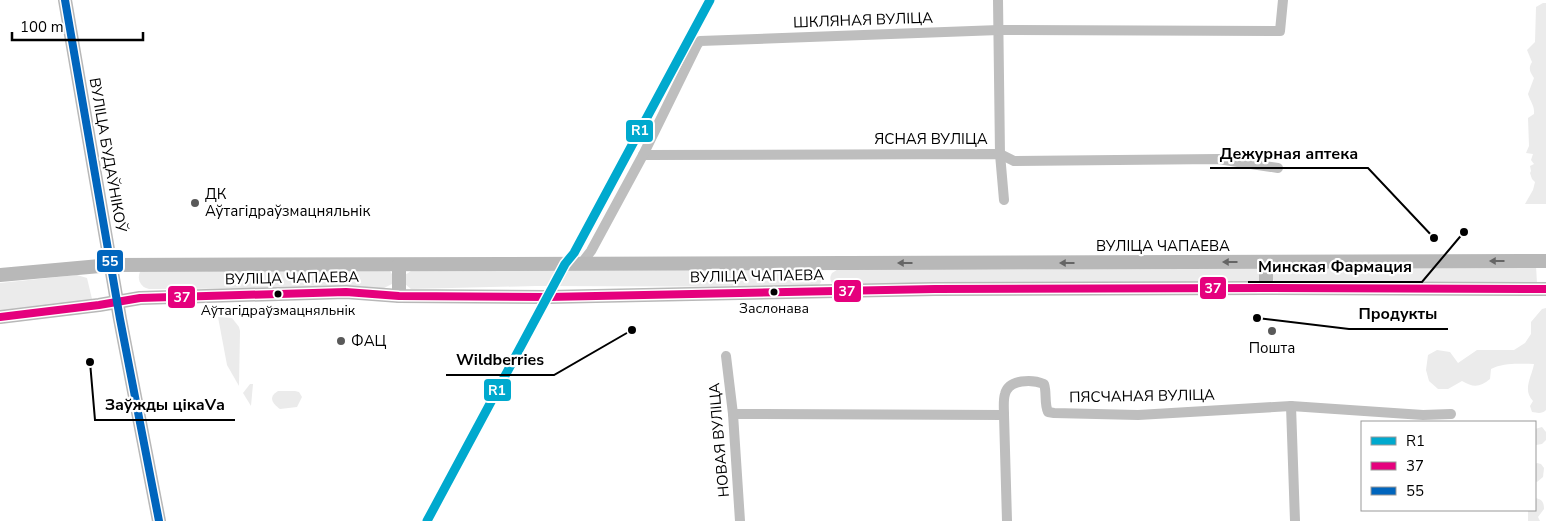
<svg xmlns="http://www.w3.org/2000/svg" width="1546" height="521" font-family="'Nunito Sans',sans-serif">
  <style>
    .green { fill: #ebebeb }
    .lines { fill: none; stroke-linecap: round; stroke-linejoin: round }
    .street { stroke: #bebebe; stroke-width: 10 }
    .secondary { stroke: #b8b8b8; stroke-width: 14 }
    .bus-1-casing { stroke: #fff; stroke-width: 11 }
    .bus-2-casing { stroke: #fff; stroke-width: 11 }
    .bus-1 { stroke: #e5007d; stroke-width: 8 }
    .bus-2 { stroke: #0065bd; stroke-width: 8 }
    .rail-1-casing { stroke: #fff; stroke-width: 12 }
    .rail-1 { stroke: #00a9ce; stroke-width: 9 }
    .oneway { fill: #656565 }
    .poi-dot { fill: #595959; stroke: #fff; stroke-width: 2 }
    .bus-dot { fill: #000; stroke: #fff; stroke-width: 2 }
    .labels { text-anchor: middle; dominant-baseline: central; stroke-width: 4.5; stroke-linejoin: round; paint-order: stroke }
    .bus-label { font-size: 14px; fill: #000; stroke: #fff }
    .street-label { font-size: 15px; fill: #000; stroke: #fff }
    .poi-label { font-size: 15px; fill: #000; stroke: #fff; text-anchor: start }
    .leader { fill: none; stroke: #000; stroke-width: 2 }
    .callout-dot { fill: #000; stroke: #fff; stroke-width: 2 }
    .callout-label { font-size: 16px; text-anchor: middle; font-weight: bold; fill: #000; stroke: #fff; stroke-width: 4.5; stroke-linejoin: round; paint-order: stroke }
    .line-badge { stroke: #fff; stroke-width: 2 }
    .badge-label { font-size: 14px; text-anchor: middle; font-weight: bold; fill: #fff }
  </style>
  <rect width="100%" height="100%" fill="#fff"/>
  <g class="green">
    <path d="M1543,3H1546V204H1525L1533,190L1535,182L1532,179L1530,173L1531,171L1530,166L1534,164L1531,160L1533,154L1526,153L1529,146L1528,118L1534,114C1535,106 1530,101 1528,94L1534,78C1530,72 1528,68 1532,62L1527,50L1535,42L1536,7Z"/>
    <path d="M1536,266L1537,283L1274,282L1272,276L1275,268Z"/>
    <path d="M1189,267L1257,268C1260,273 1263,277 1259,282L835,286C830,282 829,278 832,273L840,268L1024,270Z"/>
    <path d="M816,268C823,272 824,277 820,284L814,287L536,286L411,289L405,284V275L411,271Z"/>
    <path d="M141,270L390,271L392,274V284L384,288L149,289C140,287 136,278 141,270Z"/>
    <path d="M77,275L87,278L92,299L89,302L0,314V283Z"/>
    <path d="M1546,308V410C1542,414 1538,413 1532,412L1530,406L1533,401C1522,390 1532,376 1534,364C1519,364 1505,362 1491,369L1490,379C1480,387 1474,388 1462,381L1448,389H1438L1429,381L1426,370L1428,355L1437,350L1450,352L1458,363L1477,350H1514L1525,343L1531,334V322L1542,309Z"/>
    <path d="M218,317L232,318L239,327L240,331L239,386L227,365Z"/>
    <path d="M250,384H253L251,406L243,393Z"/>
    <path d="M278,391H295L299,392L302,397L297,407L280,409C272,403 268,397 278,391Z"/>
    <path d="M1542,427L1546,432V440L1542,444L1536,445L1535,429Z"/>
    <path d="M1537,463L1541,464L1544,468L1543,477L1537,482L1535,481V464Z"/>
    <path d="M1535,498C1542,499 1544,502 1544,509L1538,517L1540,521H1528V511L1535,510Z"/>
  </g>
  <g class="lines">
    <g class="street">
      <path d="M998,0L1000,154L1004,200"/>
      <path d="M643,155L1000,154L1014,161L1218,159L1278,168"/>
      <path d="M581,264L591,251L643,155L697,45L700,41L999,30L1280,31L1283,0"/>
      <path d="M726,356L733,414L740,521"/>
      <path d="M1291,406L1295,521"/>
      <path d="M733,414L1004,415C1004,408 1003,400 1005,394C1009,379 1032,379 1044,384C1047,393 1044,403 1048,412L1054,413L1138,415L1291,406L1423,415L1451,414"/>
      <path d="M1004,415L1007,521"/>
    </g>
    <g class="secondary">
      <path d="M65,0L120,319L159,521"/>
      <path d="M0,275L111,265L1546,261"/>
      <path d="M1266,288V262"/>
      <path d="M399,296V265"/>
      <path d="M0,317L99,305L140,298L346,292L399,296L548,297L935,289L1266,288L1546,289"/>
    </g>
    <g class="bus-1-casing">
      <path id="bus-1" d="M0,317L99,305L140,298L346,292L399,296L548,297L935,289L1266,288L1546,289"/>
    </g>
    <g class="bus-2-casing">
      <path id="bus-2" d="M65,0L120,319L159,521"/>
    </g>
    <use href="#bus-1" class="bus-1"/>
    <use href="#bus-2" class="bus-2"/>
    <g class="rail-1-casing">
      <path id="rail-1" d="M427,521L565,264L574,253L710,0"/>
    </g>
    <use href="#rail-1" class="rail-1"/>
  </g>
  <defs><path id="oneway-solid" d="M-6-.8H1V-3.2L6.5 0L1 3.2V.8H-6Z" transform="scale(1.25)"/></defs>
  <g class="oneway">
    <use href="#oneway-solid" transform="translate(1497 261) rotate(180)"/>
    <use href="#oneway-solid" transform="translate(1230 262) rotate(180)"/>
    <use href="#oneway-solid" transform="translate(905 263) rotate(-180)"/>
    <use href="#oneway-solid" transform="translate(1067 263) rotate(-180)"/>
  </g>
  <g class="poi-dot">
    <circle cx="195" cy="203" r="5"/>
    <circle cx="1272" cy="331" r="5"/>
    <circle cx="341" cy="341" r="5"/>
  </g>
  <g class="bus-dot">
    <circle cx="774" cy="292" r="4.5"/>
    <circle cx="278" cy="294" r="4.5"/>
  </g>
  <g class="labels">
    <g class="bus-label">
      <text x="774" y="308">Заслонава</text>
      <text x="278" y="310">Аўтагідраўзмацняльнік</text>
    </g>
    <g class="street-label">
      <text transform="translate(863 20) rotate(-2)">ШКЛЯНАЯ ВУЛІЦА</text>
      <text x="931" y="139">ЯСНАЯ ВУЛІЦА</text>
      <text transform="translate(108 155) rotate(80)">ВУЛІЦА БУДАЎНІКОЎ</text>
      <text x="1163" y="246">ВУЛІЦА ЧАПАЕВА</text>
      <text transform="translate(757 276) rotate(-1)">ВУЛІЦА ЧАПАЕВА</text>
      <text transform="translate(292 278) rotate(-1)">ВУЛІЦА ЧАПАЕВА</text>
      <text transform="translate(1142 396) rotate(-1)">ПЯСЧАНАЯ ВУЛІЦА</text>
      <text transform="translate(719 440) rotate(-95)">НОВАЯ ВУЛІЦА</text>
    </g>
    <g class="poi-label">
      <text x="205" y="194">ДК<tspan x="205" dy="17">Аўтагідраўзмацняльнік</tspan></text>
      <text x="351" y="341">ФАЦ</text>
      <text x="1272" y="348" text-anchor="middle">Пошта</text>
    </g>
  </g>
  <path class="leader" d="M1434 238L1368 168H1210M1464 232L1422 282H1248M1257 318L1349 329H1448M632 330L554 375H446M90 362L95 420H235"/>
  <g class="callout-dot">
    <circle cx="1434" cy="238" r="5"/>
    <circle cx="1464" cy="232" r="5"/>
    <circle cx="1257" cy="318" r="5"/>
    <circle cx="632" cy="330" r="5"/>
    <circle cx="90" cy="362" r="5"/>
  </g>
  <g class="callout-label">
    <text x="1289" y="159">Дежурная аптека</text>
    <text x="1335" y="272">Минская Фармация</text>
    <text x="1398" y="319">Продукты</text>
    <text x="500" y="365">Wildberries</text>
    <text x="165" y="410">Заўжды цікаVа</text>
  </g>
  <g class="line-badge">
    <rect x="625" y="119" width="29" height="24" rx="5" fill="#00a9ce"/>
    <rect x="96" y="249" width="28" height="24" rx="5" fill="#0065bd"/>
    <rect x="1199" y="276" width="28" height="24" rx="5" fill="#e5007d"/>
    <rect x="833" y="279" width="29" height="24" rx="5" fill="#e5007d"/>
    <rect x="167" y="285" width="29" height="24" rx="5" fill="#e5007d"/>
    <rect x="483" y="378" width="29" height="24" rx="5" fill="#00a9ce"/>
  </g>
  <g class="badge-label">
    <text x="640" y="135">R1</text>
    <text x="110" y="266">55</text>
    <text x="1213" y="293">37</text>
    <text x="847" y="296">37</text>
    <text x="182" y="302">37</text>
    <text x="497" y="395">R1</text>
  </g>
  <rect x="1361" y="421" width="175" height="90" fill="#ffffff" stroke="#999999"/>
  <rect x="1371" y="437" width="25" height="8" fill="#00a9ce" stroke="#999999"/>
  <text x="1406" y="446" font-size="15" fill="#000000">R1</text>
  <rect x="1371" y="462" width="25" height="8" fill="#e5007d" stroke="#999999"/>
  <text x="1406" y="471" font-size="15" fill="#000000">37</text>
  <rect x="1371" y="487" width="25" height="8" fill="#0065bd" stroke="#999999"/>
  <text x="1406" y="496" font-size="15" fill="#000000">55</text>
  <path d="M12 32v8h131v-8" fill="none" stroke="#000000" stroke-width="2.5"/>
  <text x="20" y="32" font-size="15" fill="#000000" stroke="#ffffff" stroke-width="4" paint-order="stroke">100 m</text>
</svg>
